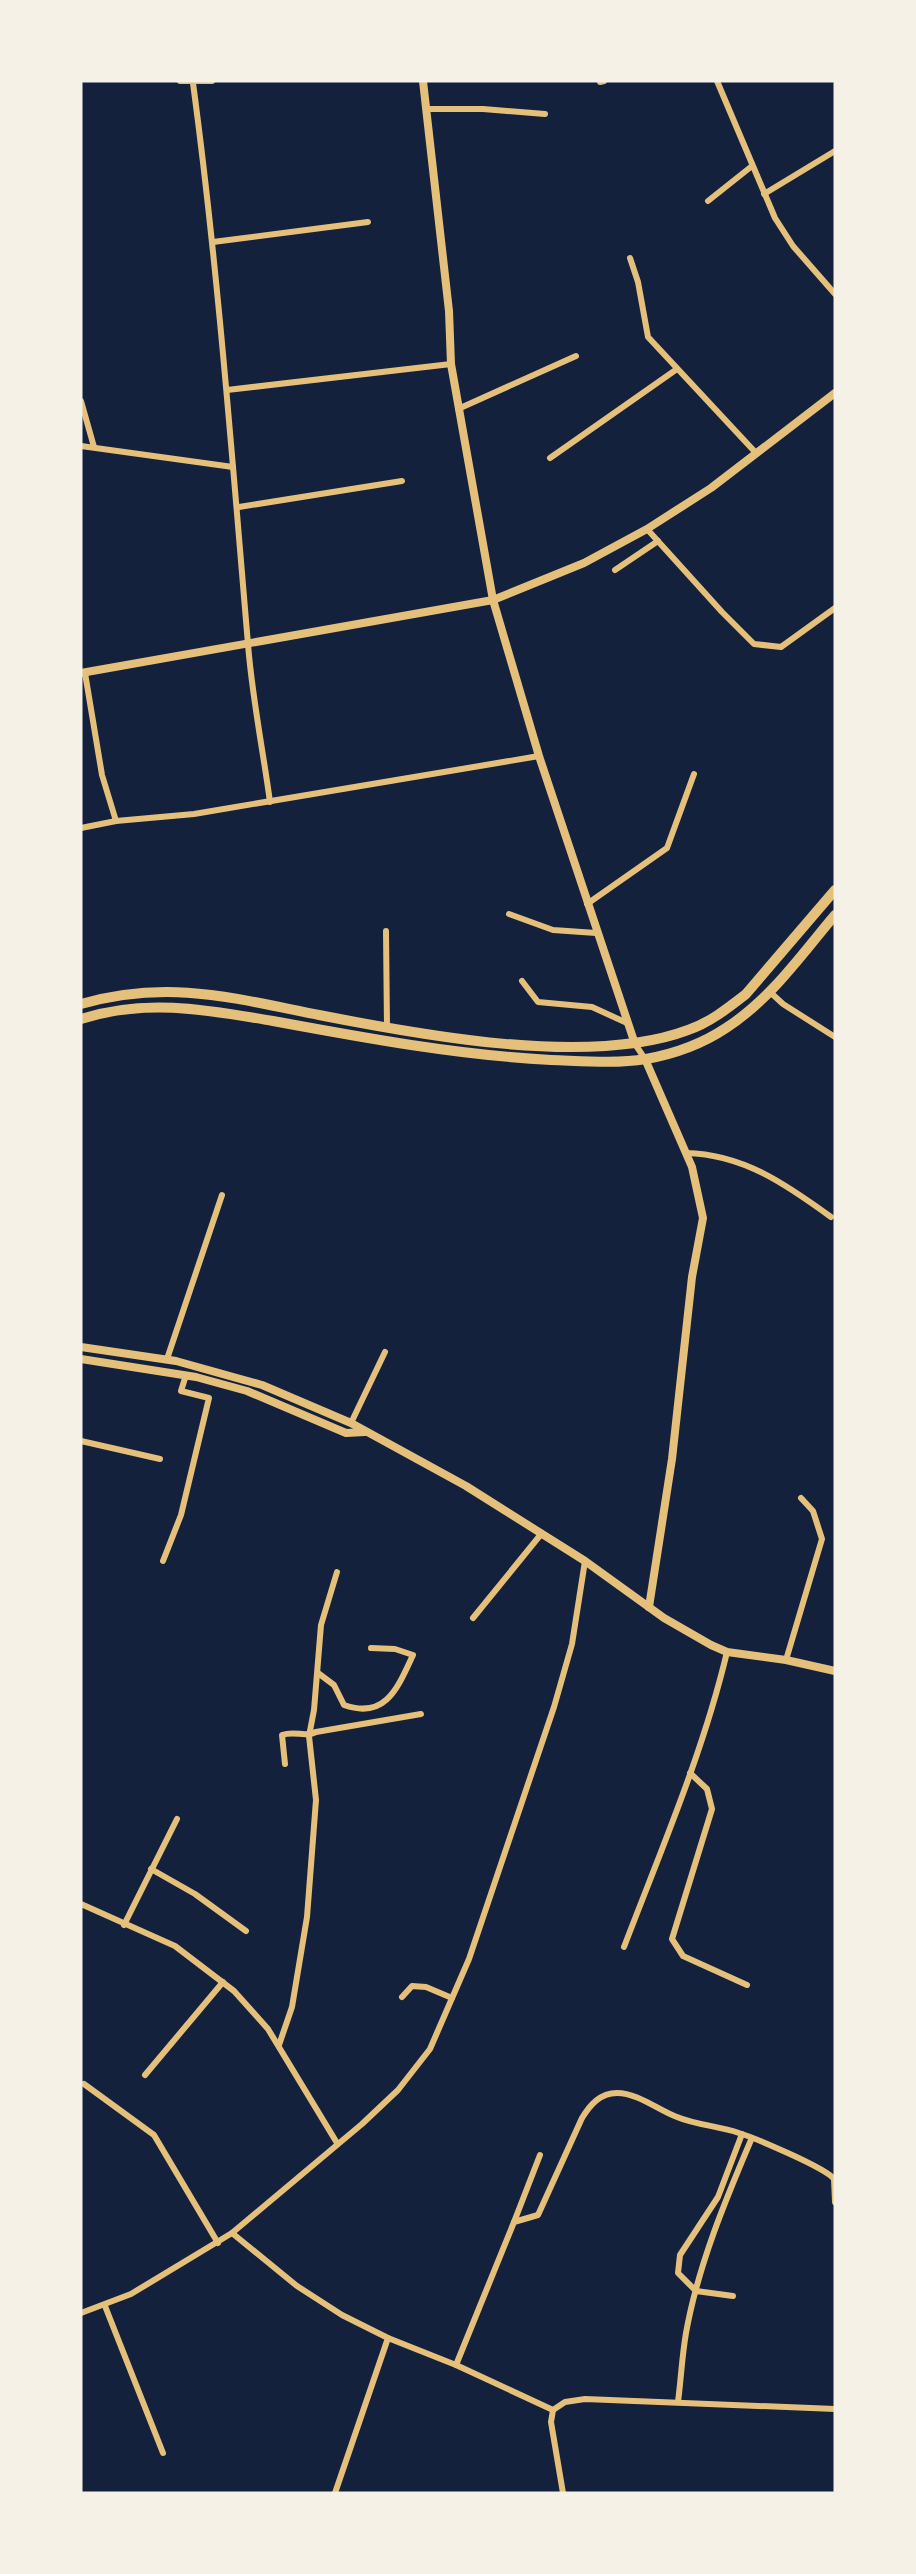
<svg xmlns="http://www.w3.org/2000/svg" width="916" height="2574" font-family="'DejaVu Sans',sans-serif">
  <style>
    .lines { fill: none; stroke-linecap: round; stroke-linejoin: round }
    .minor { stroke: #e5c07b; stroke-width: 6 }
    .tertiary { stroke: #e5c07b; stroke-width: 8 }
    .primary { stroke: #e5c07b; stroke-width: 10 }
  </style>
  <rect width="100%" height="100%" fill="#14213d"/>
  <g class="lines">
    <g class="minor">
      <path d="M180,81H212"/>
      <path d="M717,81L775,218L793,246L835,294"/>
      <path d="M600,82L604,81"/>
      <path d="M193,83C218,269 232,457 248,644C252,697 263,750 270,802"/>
      <path d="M426,109H483L545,114"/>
      <path d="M764,194L835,151"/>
      <path d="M708,201L752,166"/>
      <path d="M213,242L368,222"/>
      <path d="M630,258L638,282L648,337L756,453"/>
      <path d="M227,390L451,364"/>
      <path d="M81,401L94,447"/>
      <path d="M458,409L576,356"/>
      <path d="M81,446L233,467"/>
      <path d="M550,458L677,369"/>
      <path d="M239,507L402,481"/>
      <path d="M647,529L722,612L754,644L781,647L835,608"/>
      <path d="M615,570L658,541"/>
      <path d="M85,673L102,775L116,821L194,814L539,756"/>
      <path d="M81,828L116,821"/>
      <path d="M587,904L667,848L694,774"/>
      <path d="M509,914L553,930L596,933"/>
      <path d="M386,931L387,1027"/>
      <path d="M522,981L538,1002L592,1007L627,1023"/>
      <path d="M770,992L783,1004L835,1037"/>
      <path d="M635,1044L645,1059"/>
      <path d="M686,1153C743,1154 787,1185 831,1217"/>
      <path d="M167,1359L222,1195"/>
      <path d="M351,1423L385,1352"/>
      <path d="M81,1441L160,1459"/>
      <path d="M163,1561L181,1515L209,1398L181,1391L186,1375"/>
      <path d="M473,1618L542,1533"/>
      <path d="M786,1660L822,1539L813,1511L801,1498"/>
      <path d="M318,1673L334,1685L344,1705C386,1720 398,1687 413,1655L395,1649L371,1648"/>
      <path d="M285,1764L282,1735C295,1730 305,1738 316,1732L421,1714"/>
      <path d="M690,1773L707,1789L712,1809L672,1939L683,1956L747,1985"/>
      <path d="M151,1869L195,1894L246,1931"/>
      <path d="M81,1904L175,1946L234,1991L268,2029L337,2143"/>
      <path d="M124,1925L177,1819"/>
      <path d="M624,1947C661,1850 703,1753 727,1652"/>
      <path d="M402,1997L412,1986L426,1987L452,1998"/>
      <path d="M279,2045L292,2007L307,1917L316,1800L309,1736L314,1710L321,1625L337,1572"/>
      <path d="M145,2075L223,1982"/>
      <path d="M84,2084L154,2135L218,2243"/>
      <path d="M514,2222L540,2155"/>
      <path d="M232,2233L362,2124L398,2090L430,2049L469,1959L554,1707L572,1644L585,1561"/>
      <path d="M733,2296L696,2291L678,2273L680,2255L718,2197L742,2134"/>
      <path d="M105,2306L163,2453"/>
      <path d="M81,2313L131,2294L232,2233L297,2286L342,2315L388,2338L456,2365L553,2410"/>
      <path d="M456,2365L514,2222L538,2215L582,2118C590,2105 600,2093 617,2093C638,2093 658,2110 677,2117C696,2125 719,2126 739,2133C755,2138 826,2168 834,2179L835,2202"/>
      <path d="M678,2402C681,2379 682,2356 686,2333C698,2266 725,2201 751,2140"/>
      <path d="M553,2410L565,2402L585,2399L835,2409"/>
      <path d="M553,2410L551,2422L563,2493"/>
      <path d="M335,2493L388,2338"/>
    </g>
    <g class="tertiary">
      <path d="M423,81L449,311L451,364L493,600L539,756L635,1044"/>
      <path d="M81,673L493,600L584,563L647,529L711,488L835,393"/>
      <path d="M645,1059L692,1167L703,1218L692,1277L672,1459L649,1607"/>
      <path d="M81,1347L176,1361L262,1385L351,1423L466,1486L585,1561L664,1618L711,1645L727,1652L786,1660L835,1671"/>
      <path d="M81,1359L196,1377L247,1391L346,1433L365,1432"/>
    </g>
    <g class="primary">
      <path d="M81,1004C168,979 233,998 319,1015C421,1035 590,1067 688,1030C709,1023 728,1008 746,994L835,890"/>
      <path d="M81,1019C146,998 208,1010 273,1021C365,1038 457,1055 551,1060C582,1061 615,1064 646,1059C674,1054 702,1044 726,1028C771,999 801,955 835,915"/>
    </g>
  </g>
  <rect width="916" height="2574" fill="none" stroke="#f6f1e7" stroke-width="165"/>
</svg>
